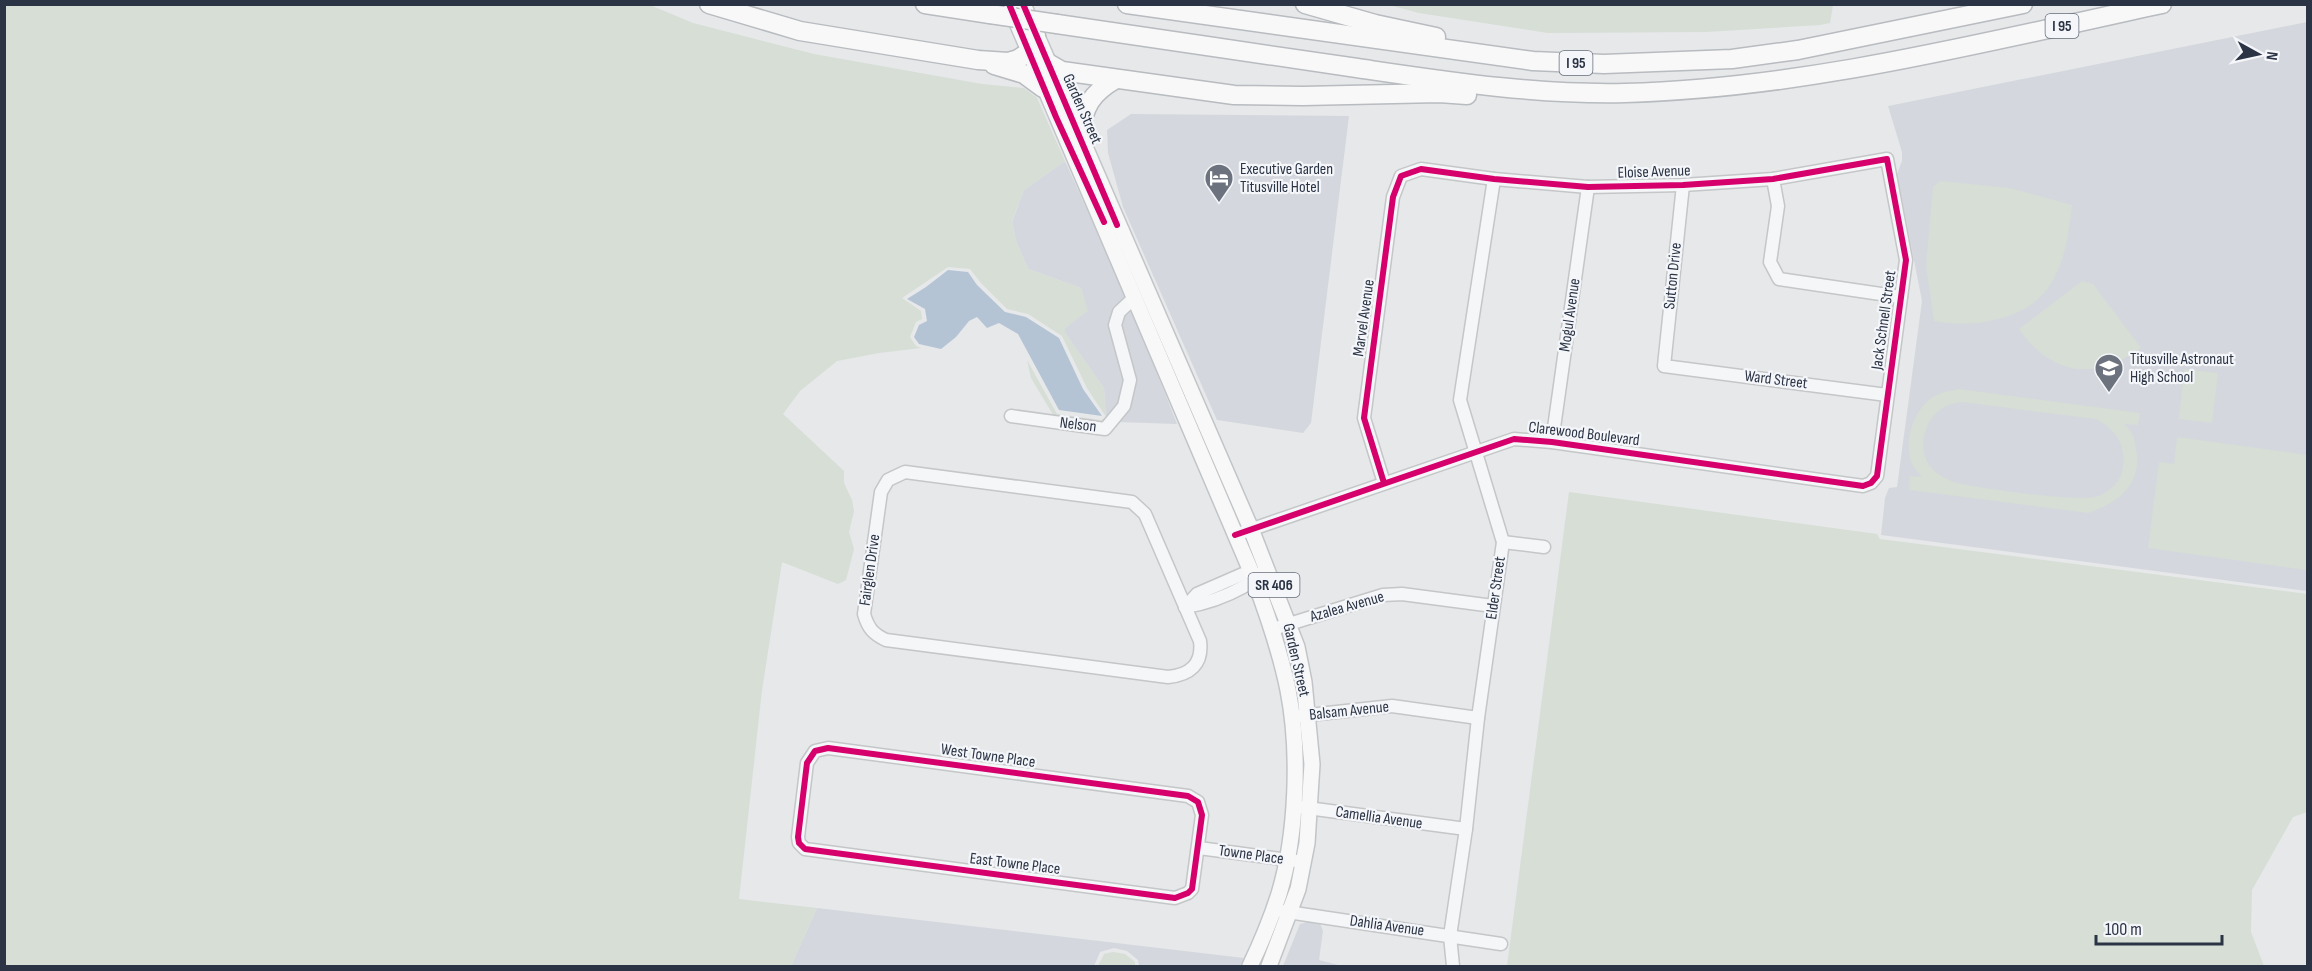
<svg xmlns="http://www.w3.org/2000/svg" width="2312" height="971" font-family="'Sofia Sans Condensed',sans-serif">
  <style>
    .built { fill: #d4d7dd }
    .green { fill: #d6ded6; fill-rule: evenodd }
    .water { fill: #b4c4d5 }
    .lines { fill: none; stroke-linecap: round; stroke-linejoin: round }
    .minor-casing { stroke: #c4c6c8; stroke-width: 15 }
    .major-casing { stroke: #c2c5c8; stroke-width: 18 }
    .highway-casing { stroke: #b8bbbf; stroke-width: 21 }
    .minor { stroke: #f5f6f7; stroke-width: 12 }
    .major { stroke: #f8f8f8; stroke-width: 15 }
    .highway { stroke: #f8f8f8; stroke-width: 18 }
    .highway-bridge-casing { stroke: #b8bbbf; stroke-width: 21; stroke-linecap: butt }
    .highway-bridge { stroke: #f8f8f8; stroke-width: 18 }
    .cycleway-casing { stroke: #f4f6f9; stroke-width: 10 }
    .cycleway { stroke: #d6006c; stroke-width: 6 }
    .labels { text-anchor: middle; dominant-baseline: central; stroke-width: 4.5; stroke-linejoin: round; paint-order: stroke }
    .shield { fill: #f4f6f9; stroke: #676e7b; stroke-width: 1.5 }
    .shield-label { font-size: 15px; font-weight: bold; fill: #2b3445 }
    .street-label { font-size: 16px; fill: #2b3445; stroke: #f4f6f9 }
    .poi-label { font-size: 16px; fill: #2b3445; stroke: #f4f6f9; text-anchor: start }
  </style>
  <rect width="100%" height="100%" fill="#e6e8ea"/>
  <g class="built">
    <path d="M2307,22V591L1881,535L1885,498L1889,488L1897,487L1922,301L1897,174L1902,161V152L1888,106Z"/>
    <path d="M1131,114L1349,116L1311,423L1303,433L1217,420L1123,207L1108,153L1107,130Z"/>
    <path d="M1065,161L1127,298L1115,309L1125,380L1120,404L1106,420L1104,388L1065,333V328L1087,311L1081,288L1028,269L1016,241L1012,222L1024,190Z"/>
    <path d="M1131,307L1177,424L1117,422L1128,408L1120,325L1123,315Z"/>
    <path d="M817,908L1244,958L1241,966H1139L1138,960L1127,951L1114,948L1100,952L1094,966H791Z"/>
    <path d="M1315,920L1319,921L1323,931L1319,960L1342,966H1283L1300,924Z"/>
  </g>
  <g class="green">
    <path d="M4,5H650L693,23L814,54L982,84L1024,88L1037,98L1065,161L1024,190L1012,221L1016,241L1028,269L1081,288L1088,311L1065,328V333L1104,388L1106,420L1105,421L1055,418L1031,378L1027,360L1057,414L1101,420L1106,417L1087,388L1062,336L1028,314L1007,309L981,283L970,269L948,267L902,298L921,311L922,319L916,322L910,337L916,346L921,348L879,353L837,361L800,391L783,414L844,471V483L852,500L854,511L849,532L854,549L846,580L838,584L782,562L762,690L739,899L817,908L791,966H5Z"/>
    <path d="M1389,5H1833L1830,23L1820,25L1706,32L1548,33L1419,13Z"/>
    <path d="M1940,181L2010,188L2072,205C2066,259 2057,305 1998,319C1976,325 1956,325 1934,321L1926,266L1933,187Z"/>
    <path d="M2082,281L2093,284L2141,348C2132,353 2122,361 2112,364C2073,379 2041,361 2019,329Z"/>
    <path d="M2184,369L2218,373L2212,423L2179,419Z"/>
    <path d="M1959,389L2140,413L2138,425L2124,424C2133,432 2134,437 2136,448C2143,484 2119,503 2088,513L1909,490L1910,476L1922,477C1919,473 1915,470 1913,466C1901,442 1915,402 1941,393C1946,391 1953,391 1959,389ZM1962,402L2096,419C2116,430 2126,444 2123,467C2122,480 2110,492 2098,496C2079,503 1980,488 1957,483C1951,481 1942,477 1937,473C1914,456 1922,420 1944,407C1949,404 1956,403 1962,402Z"/>
    <path d="M2177,437L2307,455L2306,570L2148,548L2159,462L2174,464Z"/>
    <path d="M1569,492L1877,534L1880,539L2307,594V812L2293,817L2252,890L2251,932L2264,966H1507Z"/>
    <path d="M1113,952L1125,954L1135,962V966H1098L1104,954Z"/>
  </g>
  <path class="water" d="M948,270L968,272L977,285L1005,312L1026,317L1059,338L1083,389L1102,416L1059,410L1018,334L999,323L987,328L977,317L969,321L956,337L941,349L919,344L914,337L919,325L927,321L925,309L907,299L926,287Z"/>
  <g class="lines">
    <g class="minor-casing">
      <g id="minor">
        <path d="M1773,179L1778,206L1770,262L1779,279L1901,297"/>
        <path d="M1683,185L1664,366L1887,395"/>
        <path d="M1011,416L1105,429L1124,406L1130,380L1115,325L1119,312L1135,297"/>
        <path d="M1552,442L1588,187"/>
        <path d="M905,472L1132,502L1145,514L1200,641C1203,664 1190,675 1168,677L886,640C873,634 868,628 864,614L881,492L888,480Z"/>
        <path d="M1235,535L1514,439L1552,442L1863,486L1871,483L1877,476L1906,260L1887,159L1773,179L1683,185L1588,187L1494,179L1421,169L1401,176L1393,197L1364,418L1384,483"/>
        <path d="M1503,542L1544,547"/>
        <path d="M1185,607C1205,604 1227,596 1245,586C1251,583 1251,576 1258,574"/>
        <path d="M1185,607L1197,594L1243,574L1253,576"/>
        <path d="M1273,629L1383,595L1402,594L1493,606"/>
        <path d="M1300,716L1392,706L1478,718"/>
        <path d="M828,748L1188,796L1198,802L1202,815L1192,889L1188,893L1175,898L805,849L799,843L798,837L807,763L815,751Z"/>
        <path d="M1300,807L1466,829"/>
        <path d="M1199,848L1296,861"/>
        <path d="M1281,911L1501,944"/>
        <path d="M1453,966L1450,936L1466,829L1478,718L1503,542L1460,400L1494,179"/>
      </g>
    </g>
    <g class="major-casing">
      <g id="major">
        <path d="M1009,4L1253,576C1267,613 1280,650 1288,690C1300,751 1297,834 1279,894C1271,919 1261,943 1250,966"/>
        <path d="M1023,4L1251,529L1297,647L1304,682L1312,764L1307,843L1298,889L1269,966"/>
      </g>
    </g>
    <g class="highway-casing">
      <g id="highway">
        <path d="M709,4L800,31L978,60L1008,62L1018,59L1029,52L1036,36"/>
        <path d="M925,4L990,14"/>
        <path d="M1127,4L1533,61L1604,64L1732,59L1798,50L2023,4"/>
        <path d="M1305,4L1375,24L1436,37"/>
        <path d="M1057,24C1157,39 1257,53 1357,68C1446,81 1535,95 1625,93C1807,88 1985,42 2162,4"/>
        <path d="M1029,52L1062,71L1234,95L1303,96L1439,93L1467,95"/>
        <path d="M994,65L1024,74L1043,88"/>
        <path d="M1079,134C1085,106 1090,94 1116,79"/>
      </g>
    </g>
    <use href="#minor" class="minor"/>
    <use href="#major" class="major"/>
    <use href="#highway" class="highway"/>
    <g class="highway-bridge-casing">
      <path id="highway-bridge" d="M990,14L1057,24"/>
    </g>
    <use href="#highway-bridge" class="highway-bridge"/>
    <g class="cycleway-casing">
      <g id="cycleway">
        <path d="M1009,4L1056,117L1104,222"/>
        <path d="M1023,4L1117,225"/>
        <path d="M1235,535L1514,439L1552,442L1863,486L1871,483L1877,476L1906,260L1887,159L1773,179L1683,185L1588,187L1494,179L1421,169L1401,176L1393,197L1364,418L1384,483"/>
        <path d="M828,748L1188,796L1198,802L1202,815L1192,889L1188,893L1175,898L805,849L799,843L798,837L807,763L815,751Z"/>
      </g>
    </g>
    <use href="#cycleway" class="cycleway"/>
  </g>
  <defs>
    <g id="hotel-pin" transform="scale(1.5)"><path d="M0 17L-7.5 6A9.5 9.5 0 1 1 7.5 6Z" fill="#6c737f" stroke="#f4f6f9"/><path d="M-6-4.5h1.5V1H6V5H4.5V3h-9V5H-6ZM-4 0a1.8 1.8 0 1 1 3.6 0ZM.5 0V-2.5h3Q6-2.5 6 0Z" fill="#fff"/></g>
    <g id="school-pin" transform="scale(1.5)"><path d="M0 17L-7.5 6A9.5 9.5 0 1 1 7.5 6Z" fill="#6c737f" stroke="#f4f6f9"/><path d="M0-5L7-2L0 1L-7-2ZM-4 1L0 2.5L4 1V4Q0 6-4 4Z" fill="#fff"/></g>
  </defs>
  <g fill-rule="evenodd">
    <use href="#hotel-pin" x="1219" y="178"/>
    <use href="#school-pin" x="2109" y="368"/>
  </g>
  <g class="labels">
    <g class="shield">
      <rect x="2045.5" y="14" width="33" height="24" rx="4.5"/>
      <rect x="1559.5" y="51" width="33" height="24" rx="4.5"/>
      <rect x="1248.5" y="573" width="51" height="24" rx="4.5"/>
    </g>
    <g class="shield-label">
      <text x="2062" y="26">I 95</text>
      <text x="1576" y="63">I 95</text>
      <text x="1274" y="585">SR 406</text>
    </g>
    <g class="street-label">
      <text transform="translate(1082 109) rotate(66)">Garden Street</text>
      <text transform="translate(1654 172) rotate(-2)">Eloise Avenue</text>
      <text transform="translate(1673 276) rotate(-84)">Sutton Drive</text>
      <text transform="translate(1570 315) rotate(-82)">Mogul Avenue</text>
      <text transform="translate(1364 318) rotate(-82)">Marvel Avenue</text>
      <text transform="translate(1884 320) rotate(-82)">Jack Schnell Street</text>
      <text transform="translate(1776 380) rotate(7)">Ward Street</text>
      <text transform="translate(1078 425) rotate(7)">Nelson</text>
      <text transform="translate(1584 434) rotate(7)">Clarewood Boulevard</text>
      <text transform="translate(870 570) rotate(-82)">Fairglen Drive</text>
      <text transform="translate(1496 588) rotate(-82)">Elder Street</text>
      <text transform="translate(1347 607) rotate(-16)">Azalea Avenue</text>
      <text transform="translate(1296 660) rotate(77)">Garden Street</text>
      <text transform="translate(1349 711) rotate(-6)">Balsam Avenue</text>
      <text transform="translate(988 756) rotate(8)">West Towne Place</text>
      <text transform="translate(1379 818) rotate(8)">Camellia Avenue</text>
      <text transform="translate(1251 855) rotate(8)">Towne Place</text>
      <text transform="translate(1015 864) rotate(7)">East Towne Place</text>
      <text transform="translate(1387 926) rotate(8)">Dahlia Avenue</text>
    </g>
    <g class="poi-label">
      <text x="1240" y="169">Executive Garden<tspan x="1240" dy="18">Titusville Hotel</tspan></text>
      <text x="2130" y="359">Titusville Astronaut<tspan x="2130" dy="18">High School</tspan></text>
    </g>
  </g>
  <rect width="2312" height="971" fill="none" stroke="#2b3445" stroke-width="12"/>
  <g transform="translate(2258 54) rotate(98)" stroke="#f4f6f9" stroke-width="4.5" paint-order="stroke">
  <path d="M0-4.5L10 22L0 15L-10 22Z" fill="#2b3445"/>
  <text y="-9" font-size="16" font-weight="bold" text-anchor="middle" fill="#2b3445">N</text>
  </g>
  <path d="M2096 935v9h126v-9" fill="none" stroke="#2b3445" stroke-width="3"/>
  <text x="2105" y="935" font-size="18" fill="#2b3445" stroke="#f4f6f9" stroke-width="4.5" paint-order="stroke">100 m</text>
</svg>
